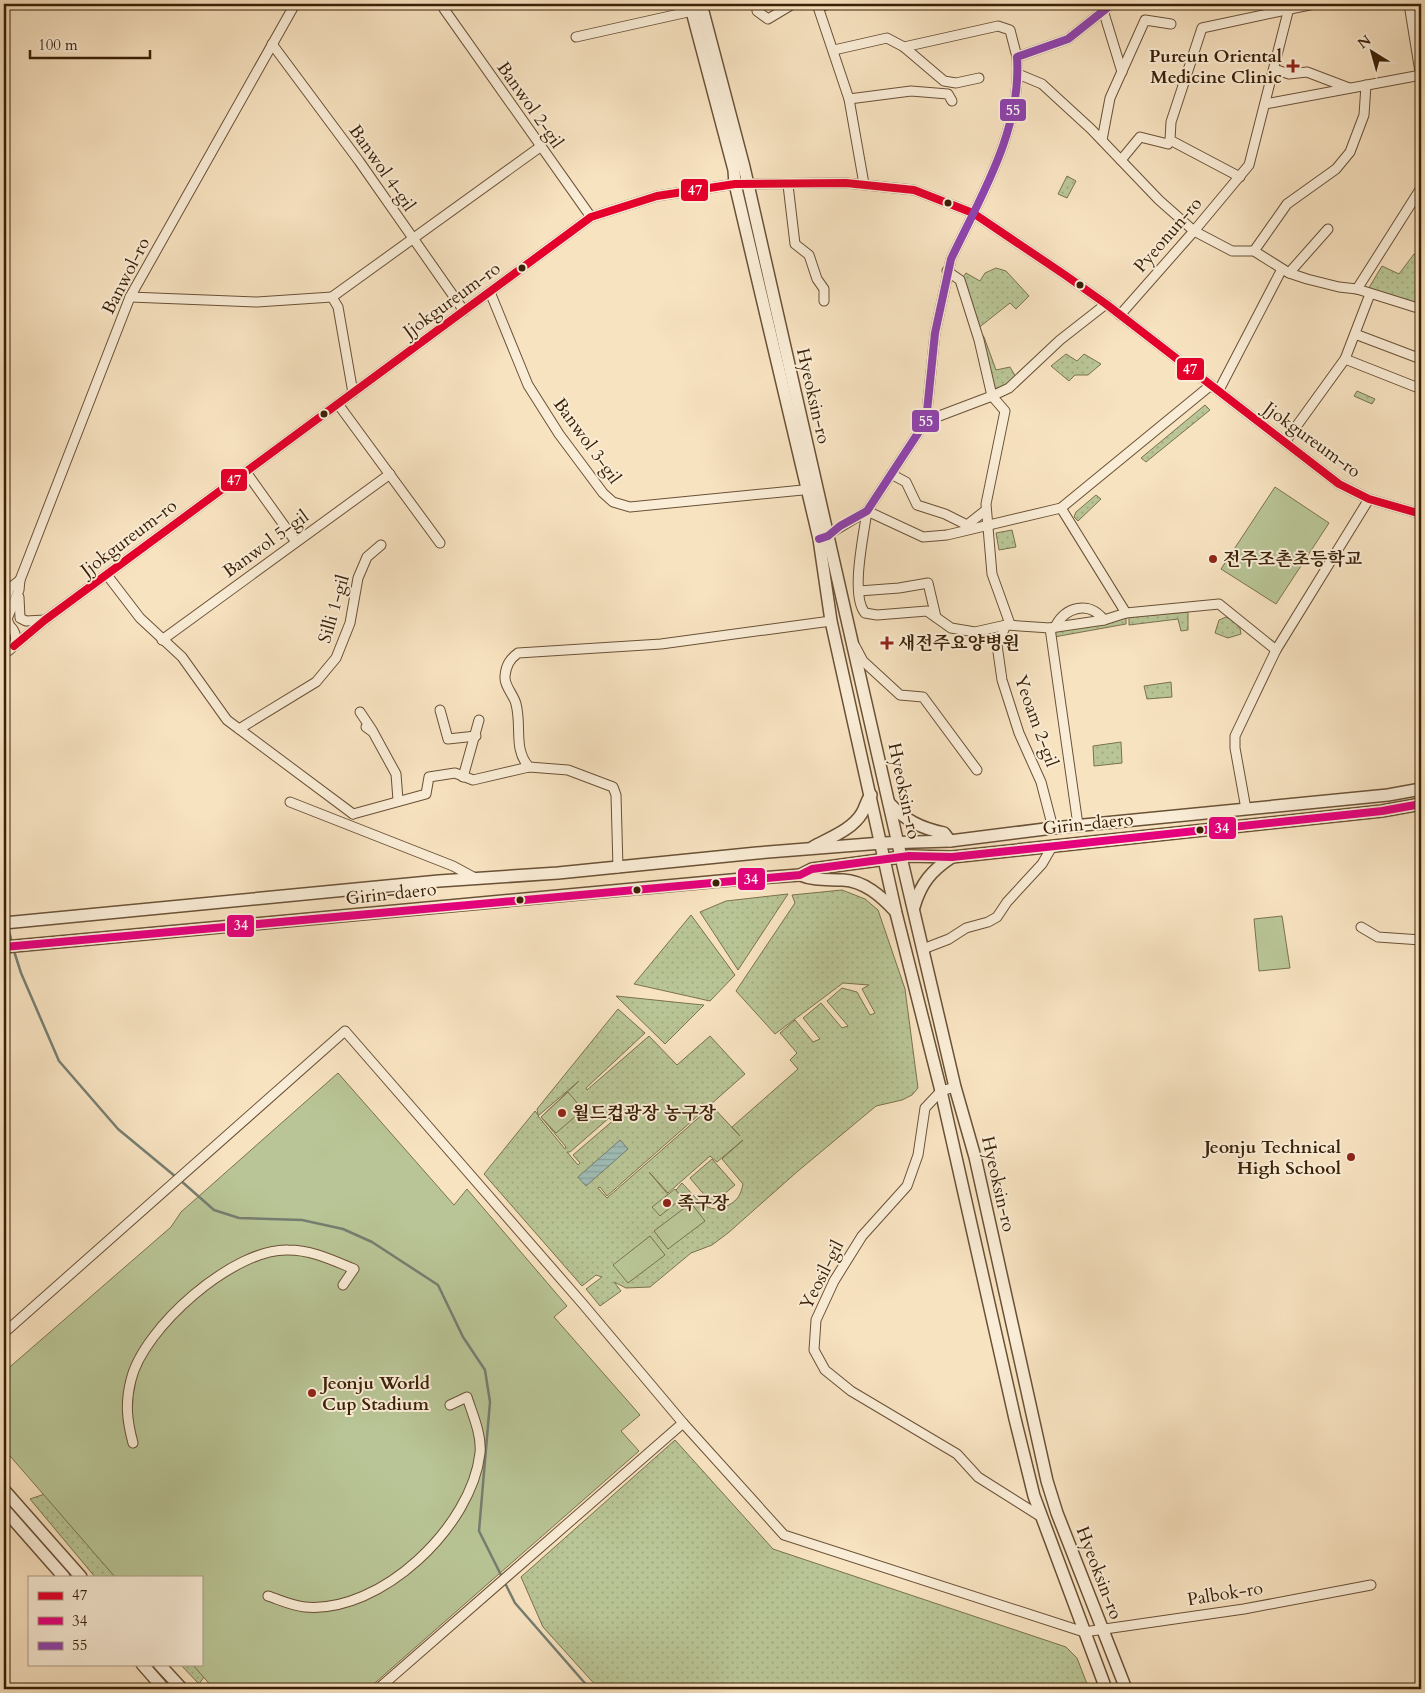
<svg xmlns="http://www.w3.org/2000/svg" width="1425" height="1693" font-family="Cardo,'Noto Serif KR',serif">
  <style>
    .grass { fill: url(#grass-dots); stroke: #7a724e; fill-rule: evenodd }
    .garden { fill: #b9c596; stroke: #7a724e }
    .water { fill: url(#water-rules); stroke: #767e71 }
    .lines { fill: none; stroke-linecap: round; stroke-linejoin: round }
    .stream { stroke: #767e71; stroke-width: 2.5 }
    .tertiary-tunnel { stroke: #d2bc9c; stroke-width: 11; stroke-dasharray: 11 5.5; stroke-linecap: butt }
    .minor-casing { stroke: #6a5136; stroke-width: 11 }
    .tertiary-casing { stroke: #6a5136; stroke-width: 14 }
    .minor { stroke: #faedd7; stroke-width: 9 }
    .tertiary { stroke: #faedd7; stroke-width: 11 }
    .bus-1-casing { stroke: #faedd7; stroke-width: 11 }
    .bus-2-casing { stroke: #faedd7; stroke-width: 11 }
    .bus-3-casing { stroke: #faedd7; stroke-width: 11 }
    .bus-1 { stroke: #e4002b; stroke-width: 8 }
    .bus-2 { stroke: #e5007d; stroke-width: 8 }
    .bus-3 { stroke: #8e44ad; stroke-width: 8 }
    .poi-dot { fill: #8f2418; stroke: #faedd7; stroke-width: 2 }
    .bus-dot { fill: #3a2007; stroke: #faedd7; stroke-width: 2 }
    .labels { text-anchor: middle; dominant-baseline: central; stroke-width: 4; stroke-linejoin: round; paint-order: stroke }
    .poi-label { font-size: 18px; font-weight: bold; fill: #3a2007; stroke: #faedd7; text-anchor: start }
    .street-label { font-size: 18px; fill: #3a2007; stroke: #faedd7 }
    .line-badge { stroke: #faedd7; stroke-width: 2 }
    .badge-label { font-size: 14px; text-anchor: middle; font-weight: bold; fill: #fff }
  </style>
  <defs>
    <pattern id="grass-dots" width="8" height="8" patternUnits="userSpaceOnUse" patternTransform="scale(1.25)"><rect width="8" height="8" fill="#b9c596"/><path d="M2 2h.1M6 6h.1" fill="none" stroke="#a0a980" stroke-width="1.8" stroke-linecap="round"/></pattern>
    <pattern id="water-rules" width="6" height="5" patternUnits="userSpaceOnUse" patternTransform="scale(1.25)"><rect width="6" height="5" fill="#9ebdb7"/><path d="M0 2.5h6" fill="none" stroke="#89a29c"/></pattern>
  </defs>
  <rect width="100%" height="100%" fill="#f8e3c1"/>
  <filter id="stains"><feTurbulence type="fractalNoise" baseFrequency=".004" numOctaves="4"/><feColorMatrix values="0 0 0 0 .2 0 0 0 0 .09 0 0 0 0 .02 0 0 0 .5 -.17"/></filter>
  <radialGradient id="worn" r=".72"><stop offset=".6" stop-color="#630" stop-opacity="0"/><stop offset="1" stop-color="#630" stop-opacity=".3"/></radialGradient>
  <g class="grass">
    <path d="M1067,176L1076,181L1067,198L1058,194Z"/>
    <path d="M1414,254L1421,256V308L1367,291L1382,266L1399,274Z"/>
    <path d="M996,268L1006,271L1029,296L1016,309L1010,303L977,329L961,280L966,273L980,281L985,273Z"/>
    <path d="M978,329L984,337L996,370L1010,367L1017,379L993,395Z"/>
    <path d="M1066,354L1077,361L1084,354L1101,364L1088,375H1075L1069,381L1051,366Z"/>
    <path d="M1357,391L1375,399L1372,404L1354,396Z"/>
    <path d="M1205,405L1210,410L1146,462L1141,458Z"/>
    <path d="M1096,495L1101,499L1078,521L1074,517L1076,512Z"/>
    <path d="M1012,530L1016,547L999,550L996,533Z"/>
    <path d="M1188,612V630L1181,631L1178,619L1129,625V617Z"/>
    <path d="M1126,617V624L1054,637L1052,630Z"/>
    <path d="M1226,617L1239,623L1241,634L1228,638L1215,633L1219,620Z"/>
    <path d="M1171,682L1172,697L1147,699L1144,686Z"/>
    <path d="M1121,742L1122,763L1094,766L1093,746Z"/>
    <path d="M842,890L865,899L878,910L905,989L918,1088L912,1095L902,1100L876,1106L798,1171L728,1233L712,1245L691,1253L650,1287L626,1288L614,1282L621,1291L600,1306L586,1289L602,1277L596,1275L582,1286L484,1174L535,1111L538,1115L537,1109L618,1009L645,1033L586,1088L587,1090L649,1036L677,1065L710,1036L745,1074L607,1196L600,1187L598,1188L607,1198L712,1106L740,1136L732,1127L798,1069L790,1060L797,1053L780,1033L795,1020L813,1042L820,1039L803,1018L821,1003L842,1028L848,1026L827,1001L842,988L857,992L870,1015L875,1013L862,989L869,985L843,983L775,1034L736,991L795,903L792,895ZM579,1081L541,1117L566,1147L565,1149L538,1116ZM630,1106L573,1155L580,1163L578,1165L567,1152H570L609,1118L612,1121ZM743,1140L722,1159L743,1184C741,1194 738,1200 729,1205C708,1218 695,1196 682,1183L670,1197L649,1172L668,1193L710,1156L717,1162Z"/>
    <path d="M788,894L738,970L700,912L726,901Z"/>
    <path d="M691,915L735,975L710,1001L634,984Z"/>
    <path d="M616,996L693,1004L704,1005L665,1044Z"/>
    <path d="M712,1159L735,1185L712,1204L690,1178Z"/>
    <path d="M675,1440L773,1549L1066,1647L1077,1658L1089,1689H599L543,1627L521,1577Z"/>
    <path d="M74,1484L121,1577H95L30,1499Z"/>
    <path d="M221,1653L199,1684L180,1664H201Z"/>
  </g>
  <g class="garden">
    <path d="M1275,487L1329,523L1276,604L1221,569Z"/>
    <path d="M1282,916L1290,968L1259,971L1254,919Z"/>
    <path d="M338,1073L454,1205L467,1189L567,1306L554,1317L640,1415L621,1431L639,1451L368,1689H214L192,1664H201V1577H115L4,1449V1372L171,1227L181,1212Z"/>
    <path d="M568,1092L583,1110L556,1133L541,1117Z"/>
    <path d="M675,1189L682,1198L660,1216L652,1207Z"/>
    <path d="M691,1203L705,1221L668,1249L654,1231Z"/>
    <path d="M650,1236L665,1255L628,1283L613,1265Z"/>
  </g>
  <path class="water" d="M620,1140L628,1149L586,1186L578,1177Z"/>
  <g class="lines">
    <g class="stream">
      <path d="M8,927L12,943"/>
      <path d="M14,951L21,973L59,1061L118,1129L176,1177"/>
      <path d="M180,1180L214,1210L239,1218L302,1220L343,1229L372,1242L438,1285L463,1337L485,1370L490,1402L479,1531L515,1603L590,1689"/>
    </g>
    <path class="tertiary-tunnel" d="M742,879L760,878"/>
    <g class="minor-casing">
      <g id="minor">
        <path d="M817,4L849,99L864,184"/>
        <path d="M1409,4L1421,78"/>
        <path d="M1419,4L1421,8"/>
        <path d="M819,7L829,4"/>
        <path d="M444,9L591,217"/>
        <path d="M1103,10L1122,72"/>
        <path d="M757,11L768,19L793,4"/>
        <path d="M576,37L697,10"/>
        <path d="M272,44L359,161L464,311"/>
        <path d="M904,47L998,26L1010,30L1017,57"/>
        <path d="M834,50L887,38L904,47L944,81L956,83L979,78"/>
        <path d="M1274,69L1289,74L1307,72L1349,88"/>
        <path d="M1018,74L1042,84L1091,129L1159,200L1194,231L1232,251H1254L1289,273L1307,279L1339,287L1357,289L1421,309"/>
        <path d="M849,99L911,91L948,94L952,101"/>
        <path d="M1265,104L1421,75"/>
        <path d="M1102,140L1110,98L1145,20L1171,24"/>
        <path d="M1121,160L1140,137L1168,144L1170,140"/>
        <path d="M1240,177L1170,140L1171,122L1202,28L1314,4"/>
        <path d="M788,185L795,244L809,255L817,279L824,289V301"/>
        <path d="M1254,251L1287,204L1336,169L1350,152L1364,115L1366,85"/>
        <path d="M947,271L960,280L979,340L992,396L1005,411L986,504L992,574L1010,624"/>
        <path d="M1289,273L1328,229"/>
        <path d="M1357,289L1421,188"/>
        <path d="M490,292L528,385L559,434L603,493L613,502L630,507L813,489"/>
        <path d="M130,297L257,302L332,297L338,307L353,393"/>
        <path d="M332,297L540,147"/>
        <path d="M1120,315L1194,231L1249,165L1290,4"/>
        <path d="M1355,334L1421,359"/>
        <path d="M1345,359L1421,389"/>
        <path d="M1219,390L1282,269"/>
        <path d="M338,404L440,543"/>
        <path d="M926,421L992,396L1009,388L1060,340L1106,304"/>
        <path d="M1285,442L1345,359L1370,294"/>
        <path d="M246,472L296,542"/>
        <path d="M891,474L906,482L917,505L945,514L967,525L986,510"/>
        <path d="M1061,508L1126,613"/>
        <path d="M824,537L867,511L926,421L935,333L951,259C981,196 1022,129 1017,57L1068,39L1112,4"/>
        <path d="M107,575L140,618L182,657L227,720L353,814"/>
        <path d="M859,591L899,588L928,583L936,617"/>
        <path d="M19,597L20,618L26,621L45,620"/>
        <path d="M4,602L10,588L20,580"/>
        <path d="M9,624L7,619L19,590L20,580L130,297L295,4"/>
        <path d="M1006,625L975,632L951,628L927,611L877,615L865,613C850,595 864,534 867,511L923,537L947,535L1061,508L1211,385"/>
        <path d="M1055,627C1065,607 1089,600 1104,620"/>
        <path d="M1050,628L1078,825"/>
        <path d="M162,640L390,474"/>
        <path d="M14,646L45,620L591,217L657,196L735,184L846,183L914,190L973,213L1065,275L1106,304L1339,484L1369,499L1421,514"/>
        <path d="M855,646L863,661L900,695L923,697L977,770"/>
        <path d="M4,653C20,647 19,629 4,622"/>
        <path d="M440,710L448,739L476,736"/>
        <path d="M360,712L372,730"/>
        <path d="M366,727L373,732L396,774L398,800"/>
        <path d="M239,729L316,682L336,658L350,623L358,578L367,557L381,545"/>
        <path d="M529,767C513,749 522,727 516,704C514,695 504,686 505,676C506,665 510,659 518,653L661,644L831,621"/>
        <path d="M463,777L479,720"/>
        <path d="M290,802L453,866L477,879"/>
        <path d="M1246,809L1235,748V736L1276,650L1369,499"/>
        <path d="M353,814L426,794L429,777L455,773L473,780L529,767L568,770L613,787L616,795L618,868"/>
        <path d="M1053,828L1041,782L1019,733L1002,680L997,645L1006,625L1050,628L1104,620L1126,613L1219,604L1276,650"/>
        <path d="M1361,927L1378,937L1421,940"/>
        <path d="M923,949L949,939L966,928L988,922L997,917L1007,902L1042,864L1053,845"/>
        <path d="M955,1087L941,1091L925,1108L918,1155L907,1186L862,1236L834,1281L816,1320L814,1350L825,1370L851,1391L957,1454L978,1477L1043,1518"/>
        <path d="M4,1333L345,1031L582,1303L683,1423L784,1535L1084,1632L1244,1609L1371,1585"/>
        <path d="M133,1443C127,1421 125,1403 131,1380C143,1328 234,1248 288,1250C312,1250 332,1260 354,1269L343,1285"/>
        <path d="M268,1596C280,1600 293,1606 305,1607C381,1614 472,1526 480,1453C482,1435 472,1413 467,1397L450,1405"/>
        <path d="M378,1689L683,1423"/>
      </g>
    </g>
    <g class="tertiary-casing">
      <g id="tertiary">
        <path d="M690,4L734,170L735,184L819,539L831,621L896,913L941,1091L1015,1419L1034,1496L1106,1689"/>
        <path d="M701,4L744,167L901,857L955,1087L975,1157L1047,1481L1057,1513L1126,1689"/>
        <path d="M889,803C905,820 920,828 944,833L950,841"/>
        <path d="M813,847C829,838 852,830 862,813C866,806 866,801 871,795"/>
        <path d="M800,875C815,881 827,879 843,880C864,881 881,896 895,911"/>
        <path d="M760,878L800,875L812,869L909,856L952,857L1382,811L1421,804"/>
        <path d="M914,907C921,883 931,871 952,857"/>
        <path d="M4,923L439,881L558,873L757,853L882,843L950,841L1053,828L1388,795L1421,789"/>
        <path d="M4,947L742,879"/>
        <path d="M4,1490L81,1577"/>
        <path d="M4,1509L64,1577"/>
        <path d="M142,1664L164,1689"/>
        <path d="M159,1664L182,1689"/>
      </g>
    </g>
    <use href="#minor" class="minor"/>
    <use href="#tertiary" class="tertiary"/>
    <g class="bus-1-casing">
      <path id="bus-1" d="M14,646L45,620L591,217L657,196L735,184L846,183L914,190L973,213L1065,275L1106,304L1339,484L1369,499L1421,514"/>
    </g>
    <g class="bus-2-casing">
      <path id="bus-2" d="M4,947L800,875L812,869L909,856L952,857L1382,811L1421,804"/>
    </g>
    <g class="bus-3-casing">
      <path id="bus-3" d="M819,539L828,536L840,526L867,511L926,421L935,333L951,259C981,196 1022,129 1017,57L1068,39L1112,4"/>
    </g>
    <use href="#bus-1" class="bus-1"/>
    <use href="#bus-2" class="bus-2"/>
    <use href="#bus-3" class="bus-3"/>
  </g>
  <g class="poi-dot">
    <path d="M1290.5 58.5h5v5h5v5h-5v5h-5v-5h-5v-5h5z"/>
    <circle cx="1213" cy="559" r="5"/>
    <path d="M884.5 635.5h5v5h5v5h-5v5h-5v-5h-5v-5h5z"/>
    <circle cx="562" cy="1113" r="5"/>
    <circle cx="1351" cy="1157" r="5"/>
    <circle cx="667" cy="1203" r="5"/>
    <circle cx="312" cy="1393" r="5"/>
  </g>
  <g class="bus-dot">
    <circle cx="948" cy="203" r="4.5"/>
    <circle cx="522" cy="268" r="4.5"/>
    <circle cx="1080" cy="285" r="4.5"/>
    <circle cx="324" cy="414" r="4.5"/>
    <circle cx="1200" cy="830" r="4.5"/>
    <circle cx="716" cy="883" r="4.5"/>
    <circle cx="637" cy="890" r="4.5"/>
    <circle cx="520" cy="900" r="4.5"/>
  </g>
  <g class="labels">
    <g class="poi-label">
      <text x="1282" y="56" text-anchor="end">Pureun Oriental<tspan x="1282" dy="21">Medicine Clinic</tspan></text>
      <text x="1223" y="559">전주조촌초등학교</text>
      <text x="898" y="643">새전주요양병원</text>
      <text x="572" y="1113">월드컵광장 농구장</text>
      <text x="1341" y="1147" text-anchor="end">Jeonju Technical<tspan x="1341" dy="21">High School</tspan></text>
      <text x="677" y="1203">족구장</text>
      <text x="322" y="1383">Jeonju World<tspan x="322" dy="21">Cup Stadium</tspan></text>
    </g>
    <g class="street-label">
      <text transform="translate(530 105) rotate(55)">Banwol 2-gil</text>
      <text transform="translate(382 168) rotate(55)">Banwol 4-gil</text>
      <text transform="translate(1168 235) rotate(-49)">Pyeonun-ro</text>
      <text transform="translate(126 276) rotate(-63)">Banwol-ro</text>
      <text transform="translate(452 300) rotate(-36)">Jjokgureum-ro</text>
      <text transform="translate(813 396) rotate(77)">Hyeoksin-ro</text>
      <text transform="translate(1312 440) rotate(36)">Jjokgureum-ro</text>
      <text transform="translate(587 441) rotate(54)">Banwol 3-gil</text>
      <text transform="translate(129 538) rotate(-37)">Jjokgureum-ro</text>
      <text transform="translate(266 544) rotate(-36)">Banwol 5-gil</text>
      <text transform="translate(334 609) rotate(-74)">Silli 1-gil</text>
      <text transform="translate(1036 721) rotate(70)">Yeoam 2-gil</text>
      <text transform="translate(904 791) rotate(78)">Hyeoksin-ro</text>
      <text transform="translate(1088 824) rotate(-6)">Girin-daero</text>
      <text transform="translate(391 894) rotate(-6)">Girin-daero</text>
      <text transform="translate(998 1184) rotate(77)">Hyeoksin-ro</text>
      <text transform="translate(822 1275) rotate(-63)">Yeosil-gil</text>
      <text transform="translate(1099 1573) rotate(69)">Hyeoksin-ro</text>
      <text transform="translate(1225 1594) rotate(-9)">Palbok-ro</text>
    </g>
  </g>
  <g class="line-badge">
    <rect x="999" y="98" width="28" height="24" rx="5" fill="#8e44ad"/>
    <rect x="680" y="178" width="29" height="24" rx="5" fill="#e4002b"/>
    <rect x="1176" y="357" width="29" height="24" rx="5" fill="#e4002b"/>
    <rect x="911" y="409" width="29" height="24" rx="5" fill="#8e44ad"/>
    <rect x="220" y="468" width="28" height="24" rx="5" fill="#e4002b"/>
    <rect x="1208" y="816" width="29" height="24" rx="5" fill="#e5007d"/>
    <rect x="737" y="867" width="29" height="24" rx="5" fill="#e5007d"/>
    <rect x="226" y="914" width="29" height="24" rx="5" fill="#e5007d"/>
  </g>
  <g class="badge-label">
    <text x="1013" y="115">55</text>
    <text x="695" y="195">47</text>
    <text x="1190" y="374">47</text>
    <text x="926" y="426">55</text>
    <text x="234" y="485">47</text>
    <text x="1222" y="833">34</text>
    <text x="751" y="884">34</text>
    <text x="241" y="930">34</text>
  </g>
  <rect width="1425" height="1693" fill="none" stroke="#f8e3c1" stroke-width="20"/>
  <rect x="5" y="5" width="1415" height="1683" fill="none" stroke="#3a2007" stroke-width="2.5"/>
  <rect x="10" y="10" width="1405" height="1673" fill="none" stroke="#3a2007"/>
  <rect x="28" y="1576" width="175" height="90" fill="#faedd7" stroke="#ad9b84"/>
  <rect x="38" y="1592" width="25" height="8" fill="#e4002b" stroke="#ad9b84"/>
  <text x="72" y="1600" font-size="15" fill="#3a2007">47</text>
  <rect x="38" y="1617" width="25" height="8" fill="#e5007d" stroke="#ad9b84"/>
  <text x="72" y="1626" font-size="15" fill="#3a2007">34</text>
  <rect x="38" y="1642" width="25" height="8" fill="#8e44ad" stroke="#ad9b84"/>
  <text x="72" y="1650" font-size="15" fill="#3a2007">55</text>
  <g transform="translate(1372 52) rotate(323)" stroke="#faedd7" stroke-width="4" paint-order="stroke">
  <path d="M0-4L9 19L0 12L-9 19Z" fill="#3a2007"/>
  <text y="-8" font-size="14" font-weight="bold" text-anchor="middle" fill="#3a2007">N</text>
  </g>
  <path d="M30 50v8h120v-8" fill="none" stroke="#3a2007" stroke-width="2.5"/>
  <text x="38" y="50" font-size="15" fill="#3a2007" stroke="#faedd7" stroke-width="4" paint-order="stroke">100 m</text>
  <rect width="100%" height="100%" filter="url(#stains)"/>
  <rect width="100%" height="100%" fill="url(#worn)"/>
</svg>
